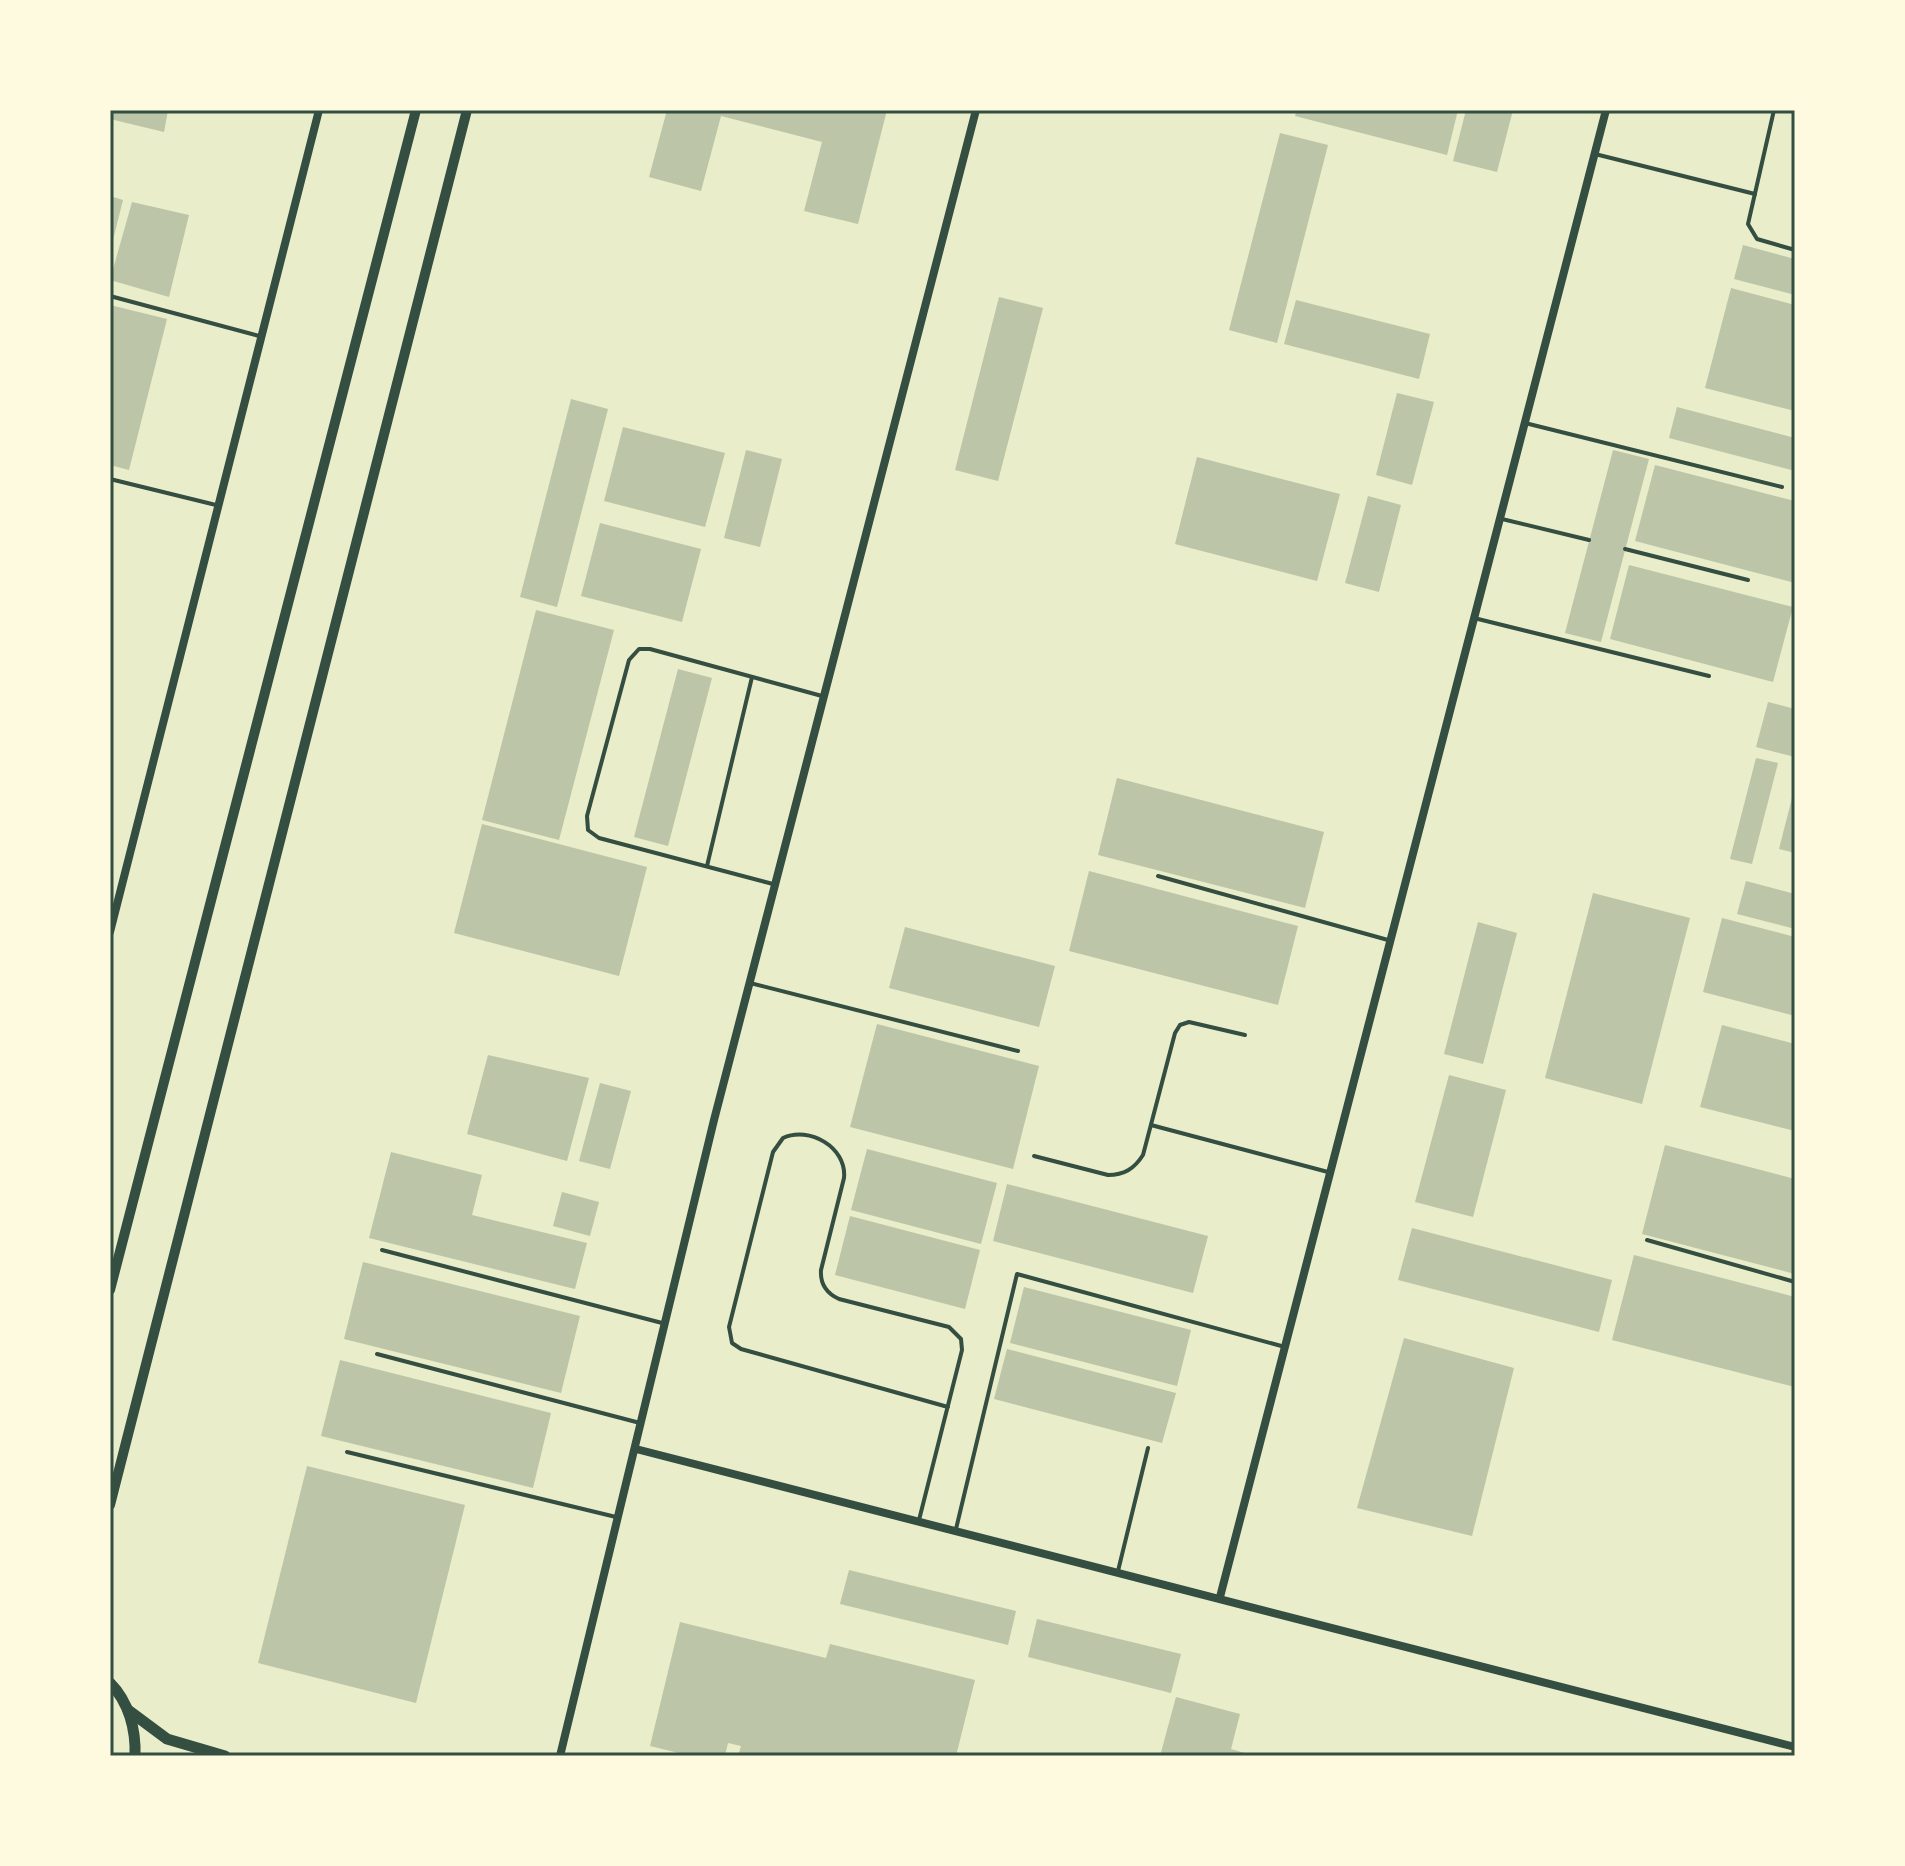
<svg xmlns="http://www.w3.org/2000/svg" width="1905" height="1866" font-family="Montserrat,sans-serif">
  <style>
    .building { fill: #bcc5a7 }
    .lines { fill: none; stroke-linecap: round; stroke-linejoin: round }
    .service { stroke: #344e41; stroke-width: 4 }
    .minor { stroke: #344e41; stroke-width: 8 }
    .tertiary { stroke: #344e41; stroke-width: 10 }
    .secondary { stroke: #344e41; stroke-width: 11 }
    .neatline { fill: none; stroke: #344e41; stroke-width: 3 }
  </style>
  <rect width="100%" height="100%" fill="#e9edc9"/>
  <g class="building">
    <path d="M110,110H168L164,132L110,119Z"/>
    <path d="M667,110H887L858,224L804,211L822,142L721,116L701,191L649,177Z"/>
    <path d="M1297,110H1458L1447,155L1295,116Z"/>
    <path d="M1466,110H1513L1497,172L1453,161Z"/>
    <path d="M1280,133L1328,145L1277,343L1229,330Z"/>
    <path d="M110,196L123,200L111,248H110Z"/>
    <path d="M132,202L189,215L169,297L110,280Z"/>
    <path d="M1743,245L1795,259V295L1734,279Z"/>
    <path d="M1731,288L1795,305V411L1705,388Z"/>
    <path d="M999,297L1043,308L998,481L955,470Z"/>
    <path d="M1296,300L1430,334L1419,379L1284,344Z"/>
    <path d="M110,305L167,319L129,470L110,465Z"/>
    <path d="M1397,393L1434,402L1412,485L1376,475Z"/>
    <path d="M571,399L608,409L557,607L520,597Z"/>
    <path d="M1677,407L1795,438V471L1669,438Z"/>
    <path d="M623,427L725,453L705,527L604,501Z"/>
    <path d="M746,450L782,459L760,547L724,538Z"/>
    <path d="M1613,450L1649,459L1601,642L1565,633Z"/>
    <path d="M1197,457L1340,494L1317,581L1175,544Z"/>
    <path d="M1655,465L1795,501V583L1635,541Z"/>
    <path d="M1368,496L1401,505L1379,592L1345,583Z"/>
    <path d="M600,523L701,549L682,622L581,596Z"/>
    <path d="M1629,565L1793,607L1773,682L1610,639Z"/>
    <path d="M536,610L614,630L559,840L482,820Z"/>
    <path d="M678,669L712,678L668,846L634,837Z"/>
    <path d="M1768,702L1795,709V757L1756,747Z"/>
    <path d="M1756,758L1778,763L1752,864L1730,859Z"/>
    <path d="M1117,778L1324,832L1305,908L1098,855Z"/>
    <path d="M1794,790H1795V853L1779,849Z"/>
    <path d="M482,824L647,867L619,976L454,933Z"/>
    <path d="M1089,871L1298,926L1278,1005L1069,951Z"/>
    <path d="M1746,881L1795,894V929L1737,914Z"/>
    <path d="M1593,893L1690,918L1642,1104L1545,1078Z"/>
    <path d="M1722,918L1795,937V1016L1703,992Z"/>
    <path d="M1478,922L1517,933L1483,1064L1444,1054Z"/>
    <path d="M905,927L1055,966L1039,1027L889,988Z"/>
    <path d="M877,1024L1039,1066L1013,1169L850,1127Z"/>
    <path d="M1722,1025L1795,1044V1131L1700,1107Z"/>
    <path d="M488,1055L589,1078L567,1161L467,1134Z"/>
    <path d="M1449,1075L1506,1090L1473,1217L1415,1202Z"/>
    <path d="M600,1083L631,1091L610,1169L579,1161Z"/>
    <path d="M1665,1145L1795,1179V1274L1642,1234Z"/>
    <path d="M867,1149L997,1183L981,1244L851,1210Z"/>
    <path d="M391,1152L482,1175L472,1215L587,1243L575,1289L369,1238Z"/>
    <path d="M1007,1184L1208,1236L1193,1293L993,1241Z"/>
    <path d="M562,1192L599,1202L590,1236L553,1226Z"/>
    <path d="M850,1216L980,1250L965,1309L835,1275Z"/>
    <path d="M1412,1228L1612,1280L1599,1332L1398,1280Z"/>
    <path d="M1634,1255L1795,1297V1387L1612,1340Z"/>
    <path d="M363,1262L580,1316L561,1393L344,1339Z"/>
    <path d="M1024,1287L1191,1330L1177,1386L1010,1343Z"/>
    <path d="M1404,1338L1514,1368L1472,1536L1357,1508Z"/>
    <path d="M1007,1349L1176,1393L1162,1443L994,1399Z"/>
    <path d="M340,1360L551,1413L533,1488L321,1436Z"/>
    <path d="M307,1466L465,1505L416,1703L258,1663Z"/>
    <path d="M849,1570L1016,1611L1008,1645L840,1604Z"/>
    <path d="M1037,1619L1181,1654L1171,1693L1028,1657Z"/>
    <path d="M680,1622L826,1658L830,1644L975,1680L956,1756H738L741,1746L728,1743L725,1756H691L650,1746Z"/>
    <path d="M1176,1697L1240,1714L1231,1749L1255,1756H1160Z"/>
  </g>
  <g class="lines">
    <g class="service">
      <path d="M1774,110L1748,224L1757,239L1795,250"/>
      <path d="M1595,154L1755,194"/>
      <path d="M110,296L259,336"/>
      <path d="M1525,423L1782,487"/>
      <path d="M110,479L216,505"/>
      <path d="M1502,519L1589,540"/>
      <path d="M1625,549L1748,580"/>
      <path d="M1474,618L1709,676"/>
      <path d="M707,866L752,677"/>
      <path d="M1158,876L1388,940"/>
      <path d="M773,884L599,838L588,830L587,816L629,660L639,649H650L822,696"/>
      <path d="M750,983L1018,1051"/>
      <path d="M1151,1125L1328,1172"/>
      <path d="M1034,1156L1108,1175C1124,1175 1134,1169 1143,1155L1175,1033L1180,1025L1189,1022L1245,1035"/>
      <path d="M1647,1240L1795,1282"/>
      <path d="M382,1250L666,1324"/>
      <path d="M377,1354L640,1423"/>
      <path d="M347,1452L616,1517"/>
      <path d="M919,1520L962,1350L961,1339L949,1327L839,1299C826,1293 820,1284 821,1270L844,1178C847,1147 809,1126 783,1138L773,1152L729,1327L732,1343L741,1349L948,1407"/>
      <path d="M956,1529L1017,1274L1285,1347"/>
      <path d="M1118,1571L1148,1448"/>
    </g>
    <g class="minor">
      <path d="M110,932L319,110"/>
      <path d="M636,1449L1795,1747"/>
      <path d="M1220,1597L1606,110"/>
      <path d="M560,1756L714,1120L976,110"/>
    </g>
    <g class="tertiary">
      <path d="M110,1290L416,110"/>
      <path d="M110,1505L467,110"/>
    </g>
    <g class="secondary">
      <path d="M110,1683C129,1702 136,1730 135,1756"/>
      <path d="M128,1710L167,1739L225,1756"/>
    </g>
  </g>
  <rect width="1905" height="1866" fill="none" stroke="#fefae0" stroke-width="224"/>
  <rect x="112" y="112" width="1681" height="1642" class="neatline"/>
</svg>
